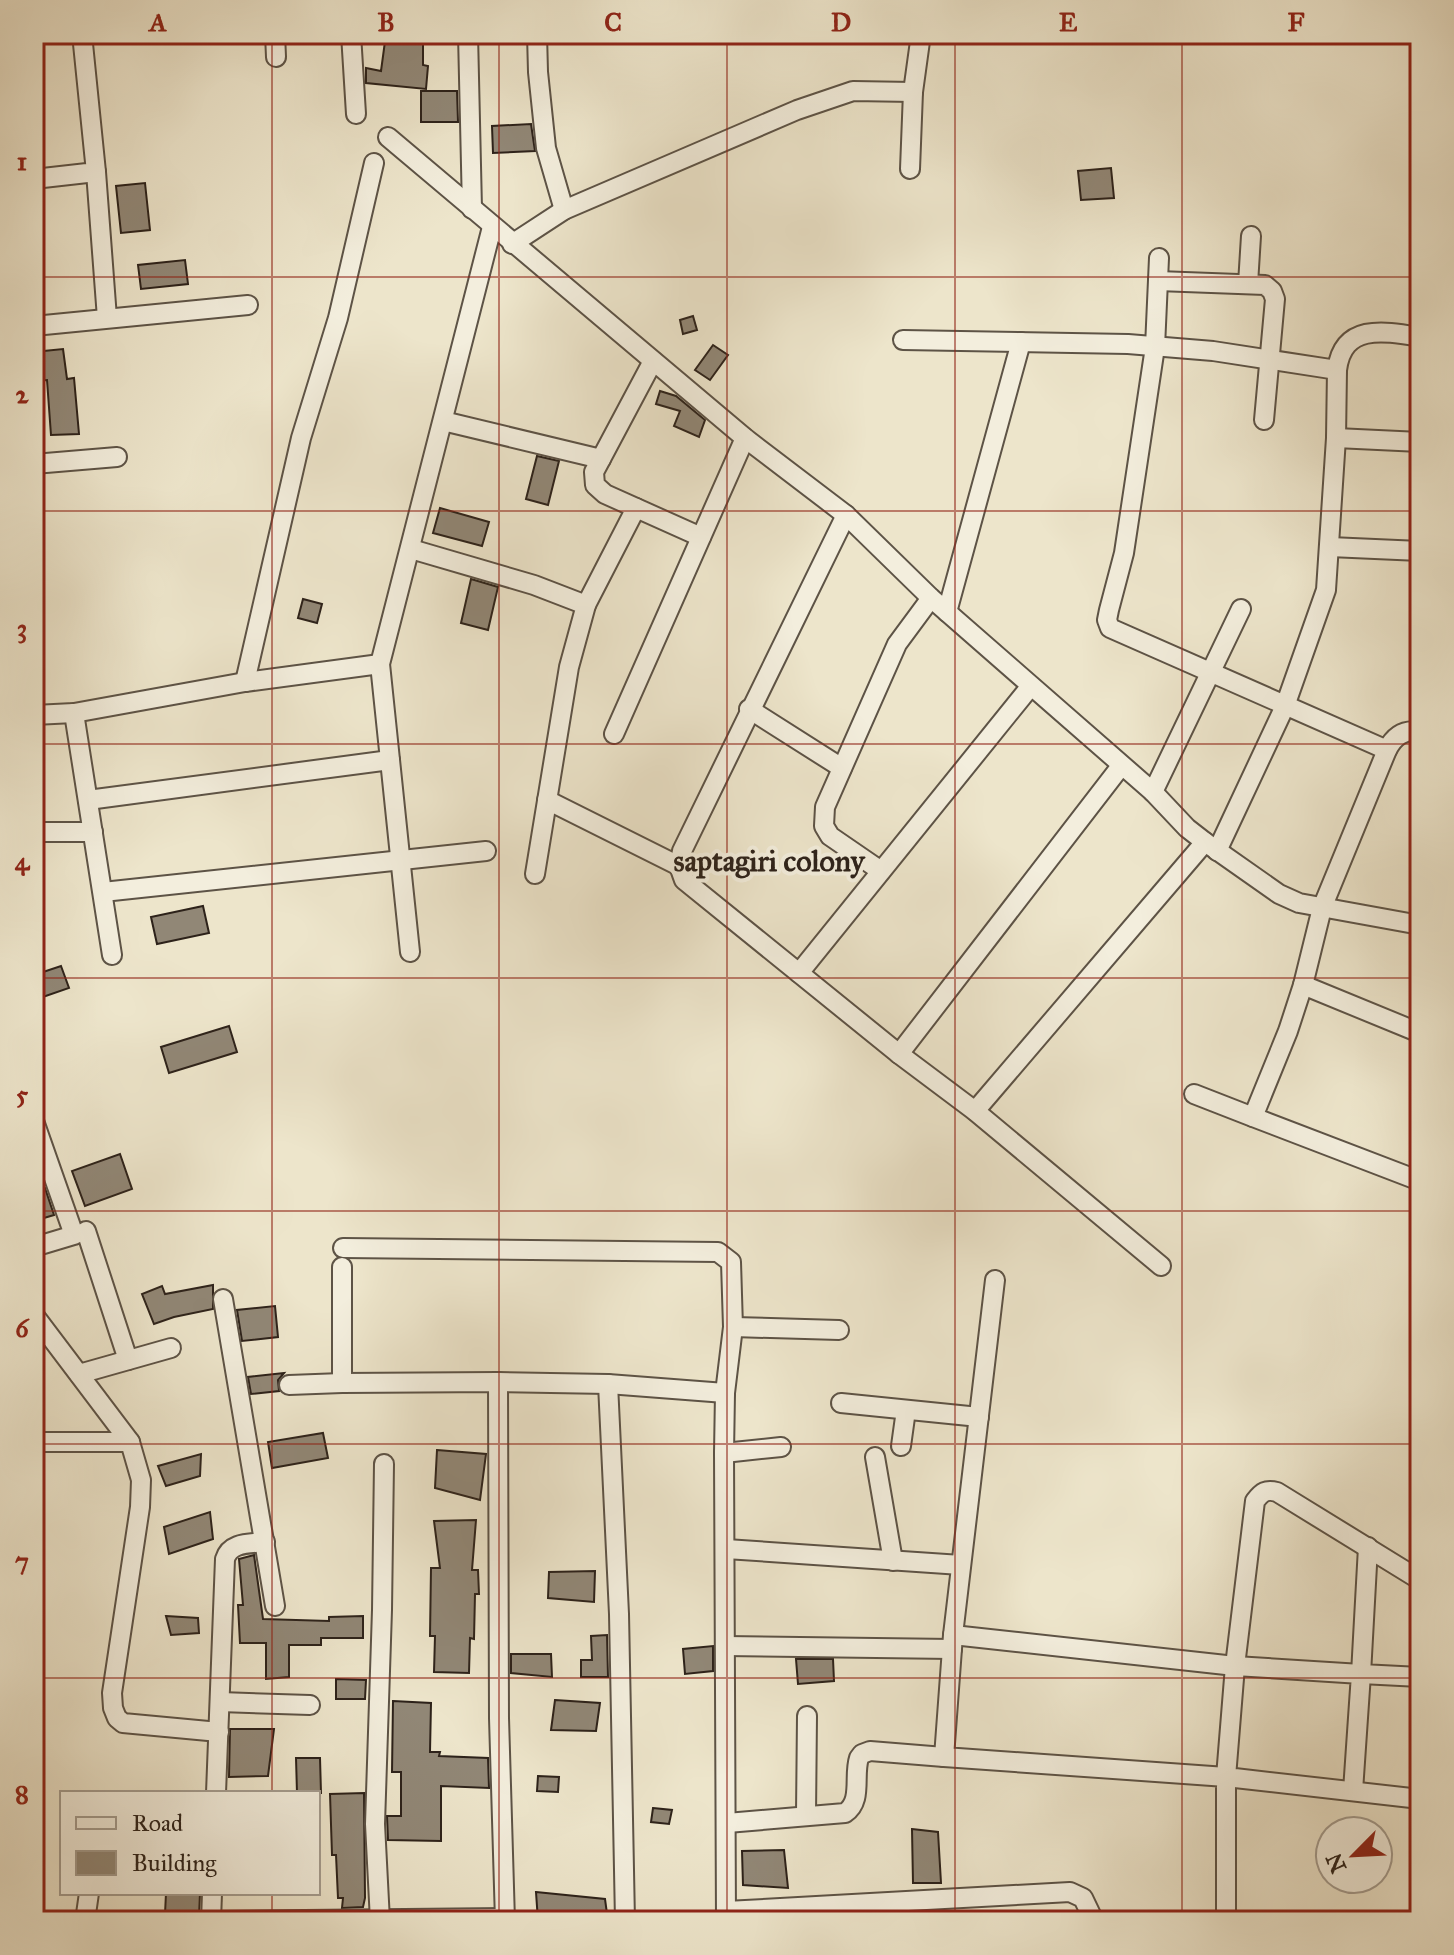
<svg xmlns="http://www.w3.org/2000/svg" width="1454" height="1955" font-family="'IM FELL Great Primer',serif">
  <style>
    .building { fill: #918776; stroke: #2d221a; stroke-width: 2 }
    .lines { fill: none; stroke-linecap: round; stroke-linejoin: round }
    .minor-casing { stroke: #5d5346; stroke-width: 22 }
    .minor { stroke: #f3eedd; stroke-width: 18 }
    .grid { fill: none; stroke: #8f2418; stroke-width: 2; stroke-opacity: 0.55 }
    .labels { text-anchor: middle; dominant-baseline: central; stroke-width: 8; stroke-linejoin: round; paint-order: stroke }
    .neighbourhood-label { font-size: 30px; font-weight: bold; fill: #2d221a; stroke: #f3eedd }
    .neatline { fill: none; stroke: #8f2418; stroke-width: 3 }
    .grid-label { font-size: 26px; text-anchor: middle; font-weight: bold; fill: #8f2418 }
  </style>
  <rect width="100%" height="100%" fill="#ede5cb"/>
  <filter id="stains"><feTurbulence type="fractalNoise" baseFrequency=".0025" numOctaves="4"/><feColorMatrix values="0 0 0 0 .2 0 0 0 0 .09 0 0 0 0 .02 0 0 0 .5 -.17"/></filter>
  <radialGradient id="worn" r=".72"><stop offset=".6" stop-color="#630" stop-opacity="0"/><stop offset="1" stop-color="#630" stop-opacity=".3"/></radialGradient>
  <g class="building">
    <path d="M386,34H423V65L428,66L426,89L366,83V68L381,71Z"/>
    <path d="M421,91H457L458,122H421Z"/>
    <path d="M531,124L535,151L493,153L492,126Z"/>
    <path d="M1111,168L1114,198L1081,200L1078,171Z"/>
    <path d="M145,183L150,230L121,233L116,186Z"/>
    <path d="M185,260L188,284L141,289L138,265Z"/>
    <path d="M693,316L697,330L683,334L680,320Z"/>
    <path d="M713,345L728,355L710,380L695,370Z"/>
    <path d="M63,349L67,379L74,378L79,434L51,435L47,380L34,381V352Z"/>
    <path d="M660,391L676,396L705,420L699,437L674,426L680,411L656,404Z"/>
    <path d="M537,456L559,461L548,505L526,499Z"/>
    <path d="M440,508L489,522L482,546L433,533Z"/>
    <path d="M471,579L498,587L488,630L461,623Z"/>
    <path d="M303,599L322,604L317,623L298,618Z"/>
    <path d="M203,906L209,933L157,944L151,917Z"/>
    <path d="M61,966L69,988L34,1000V975Z"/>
    <path d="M229,1026L237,1052L169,1073L161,1047Z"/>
    <path d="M120,1154L132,1189L85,1206L72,1171Z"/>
    <path d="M45,1188L54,1215L34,1221V1191Z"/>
    <path d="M213,1285V1309L174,1317L154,1324L142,1294L162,1286L165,1294Z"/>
    <path d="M275,1306L278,1337L242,1341L237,1310Z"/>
    <path d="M284,1373L278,1380L279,1391L251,1394L248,1377Z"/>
    <path d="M323,1433L328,1458L272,1468L268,1442Z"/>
    <path d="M437,1450L486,1454L480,1500L435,1488Z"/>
    <path d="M201,1454L200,1476L166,1486L158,1466Z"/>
    <path d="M210,1512L213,1539L169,1554L164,1527Z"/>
    <path d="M476,1520L472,1570H478L479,1594H475L474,1639L470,1638L469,1673L434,1672L435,1636H430L431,1568H440L434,1521Z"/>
    <path d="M254,1555L263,1619L329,1621V1617L363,1616V1638H321V1645H289V1677L266,1679V1643H240L238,1605H243L239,1559Z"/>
    <path d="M595,1571L594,1602L548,1598L549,1572Z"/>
    <path d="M166,1616L198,1618L199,1633L171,1635Z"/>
    <path d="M607,1635L608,1677H581V1660H592L591,1636Z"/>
    <path d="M713,1646V1671L685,1674L683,1649Z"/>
    <path d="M511,1654H551L552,1677L511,1673Z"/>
    <path d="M796,1659H833L834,1681L798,1684Z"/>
    <path d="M336,1679L366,1680L365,1699H336Z"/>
    <path d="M555,1700L600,1703L596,1731L551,1730Z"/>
    <path d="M393,1701L431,1703L430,1752H440L439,1756L488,1758L489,1788L441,1786V1841L388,1840L387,1816H401V1772H392Z"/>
    <path d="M230,1729H274L268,1776L229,1777Z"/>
    <path d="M296,1758H320L321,1793H297Z"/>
    <path d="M538,1776L559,1777L558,1792L537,1791Z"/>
    <path d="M364,1793L365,1898L363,1907L342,1908L343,1898H338L336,1855H332L330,1794Z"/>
    <path d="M653,1808L672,1810L669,1824L651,1822Z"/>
    <path d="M912,1829L938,1832L941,1883H913Z"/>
    <path d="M784,1850L788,1888L743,1885L742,1851Z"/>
    <path d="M536,1892L605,1899L608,1921H538Z"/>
    <path d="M166,1893H200L199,1916L165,1914Z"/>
  </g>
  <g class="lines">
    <g class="minor-casing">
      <g id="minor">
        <path d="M275,34L276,57"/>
        <path d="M351,34L356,114"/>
        <path d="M468,34L472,209"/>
        <path d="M537,34L538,72L546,148L564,210"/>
        <path d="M388,137L745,438L846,515L931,598L1153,792L1187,828L1205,842L1279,894L1299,903L1420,925"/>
        <path d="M910,169L913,92L921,34"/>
        <path d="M96,172L107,318"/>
        <path d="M34,179L96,172L82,34"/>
        <path d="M512,244L564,210L797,110L853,91L913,92"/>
        <path d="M1159,258L1155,347L1124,553L1109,610L1107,620L1110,628L1387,750"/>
        <path d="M1158,281L1265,285L1272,291L1275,299L1264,420"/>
        <path d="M1248,284L1251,236"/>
        <path d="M34,326L248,305"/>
        <path d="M903,340L1128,344L1213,351L1337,370C1343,323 1384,331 1420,337"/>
        <path d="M653,361L594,472L595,485L605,494L701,537"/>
        <path d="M443,421L601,459"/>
        <path d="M1336,438L1420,442"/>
        <path d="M34,464L117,457"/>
        <path d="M846,515L682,851L679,866L684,880L899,1054L975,1111L1161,1266"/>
        <path d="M1330,547L1420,551"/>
        <path d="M411,549L534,585L586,605L569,667L535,874"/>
        <path d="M586,605L636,508"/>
        <path d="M947,612L1021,342"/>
        <path d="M245,682L301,438L338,318L374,163"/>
        <path d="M749,709L842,768"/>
        <path d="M74,713L112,955"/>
        <path d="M34,715L74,713L245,682L380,664"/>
        <path d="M1420,732C1404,729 1394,736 1387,750L1322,908L1303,985L1420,1033"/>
        <path d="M614,734L745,438"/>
        <path d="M1153,792L1241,609"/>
        <path d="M88,800L390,760"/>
        <path d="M547,800L679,866"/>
        <path d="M34,832H93"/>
        <path d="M1217,851L1285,706L1326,590L1336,438L1337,370"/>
        <path d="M881,871L830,836L824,826L825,807L897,644L931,598"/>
        <path d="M103,892L486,851"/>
        <path d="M410,952L380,664L492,227"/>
        <path d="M799,973L1030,687"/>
        <path d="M1303,985L1288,1031L1253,1117L1420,1181"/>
        <path d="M899,1054L1121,766"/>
        <path d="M1194,1094L1253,1117"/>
        <path d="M975,1111L1205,842"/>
        <path d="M34,1121L74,1235L34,1247"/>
        <path d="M86,1231L128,1360"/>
        <path d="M343,1248L718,1252L731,1262L733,1327L725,1393L724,1453L726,1921"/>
        <path d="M342,1267V1383L498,1382L499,1718L505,1921"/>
        <path d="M995,1280L953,1635L944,1757L1226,1777V1921"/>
        <path d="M223,1299L275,1606"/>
        <path d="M34,1315L130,1442L141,1480L140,1507L112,1693L113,1708L117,1718L123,1723L219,1732"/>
        <path d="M733,1327L839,1330"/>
        <path d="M79,1374L171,1348"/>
        <path d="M498,1382L608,1384L725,1393"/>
        <path d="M608,1384L619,1614L625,1921"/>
        <path d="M289,1385L342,1383"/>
        <path d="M841,1403L979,1417"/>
        <path d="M34,1442H130"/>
        <path d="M901,1446L906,1410"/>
        <path d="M724,1453L781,1447"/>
        <path d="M875,1457L893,1561"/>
        <path d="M1368,1547L1361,1674L1420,1677"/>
        <path d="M726,1549L961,1565"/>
        <path d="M1420,1580L1277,1492C1266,1489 1262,1492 1255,1501L1235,1666L1226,1777L1420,1799"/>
        <path d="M953,1635L1235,1666L1361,1674L1353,1791"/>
        <path d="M725,1646L952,1649"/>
        <path d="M220,1702L310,1705"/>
        <path d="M216,1793L225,1559C230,1542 249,1544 265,1542"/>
        <path d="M806,1814L807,1716"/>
        <path d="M727,1823L845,1813C863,1801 853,1776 859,1758L862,1754L870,1751L944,1757"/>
        <path d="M726,1911L1070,1892L1083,1898L1094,1921"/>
        <path d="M85,1921L89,1893"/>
        <path d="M211,1921L505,1918"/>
        <path d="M211,1921L212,1893"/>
        <path d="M380,1921L375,1824L382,1610L384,1464"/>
      </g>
    </g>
    <use href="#minor" class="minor"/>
  </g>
  <path class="grid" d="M272,34V1793M499,34V1921M727,34V1921M955,34V1921M1182,34V1921M34,277H1420M34,511H1420M34,744H1420M34,978H1420M34,1211H1420M34,1444H1420M34,1678H1420M272,1893V1921"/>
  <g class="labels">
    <g class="neighbourhood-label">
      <text x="769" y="861">saptagiri colony</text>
    </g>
  </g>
  <rect width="1454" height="1955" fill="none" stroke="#ede5cb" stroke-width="88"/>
  <rect x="60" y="1791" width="260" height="104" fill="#f3eedd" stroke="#a49c8f" stroke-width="2"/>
  <rect x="76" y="1817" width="40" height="12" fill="#f3eedd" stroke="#a49c8f" stroke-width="2"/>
  <text x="132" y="1831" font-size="24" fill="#2d221a">Road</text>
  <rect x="76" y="1851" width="40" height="24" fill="#918776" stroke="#a49c8f" stroke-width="2"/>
  <text x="132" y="1871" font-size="24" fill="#2d221a">Building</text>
  <g transform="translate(1354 1855) rotate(246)"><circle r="38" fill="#f3eedd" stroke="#a49c8f" stroke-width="2"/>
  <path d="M0-6L14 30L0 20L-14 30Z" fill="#8f2418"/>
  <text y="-12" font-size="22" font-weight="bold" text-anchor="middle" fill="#2d221a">N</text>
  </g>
  <rect x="44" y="44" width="1366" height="1867" class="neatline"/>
  <g class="grid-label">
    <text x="158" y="31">A</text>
    <text x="386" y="31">B</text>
    <text x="613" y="31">C</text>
    <text x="841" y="31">D</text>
    <text x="1068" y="31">E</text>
    <text x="1296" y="31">F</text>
    <text x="22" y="170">1</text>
    <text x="22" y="403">2</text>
    <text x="22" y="637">3</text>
    <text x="22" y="870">4</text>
    <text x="22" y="1103">5</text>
    <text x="22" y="1337">6</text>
    <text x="22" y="1570">7</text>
    <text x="22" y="1803">8</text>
  </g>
  <rect width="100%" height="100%" filter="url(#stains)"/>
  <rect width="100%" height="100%" fill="url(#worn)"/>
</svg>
